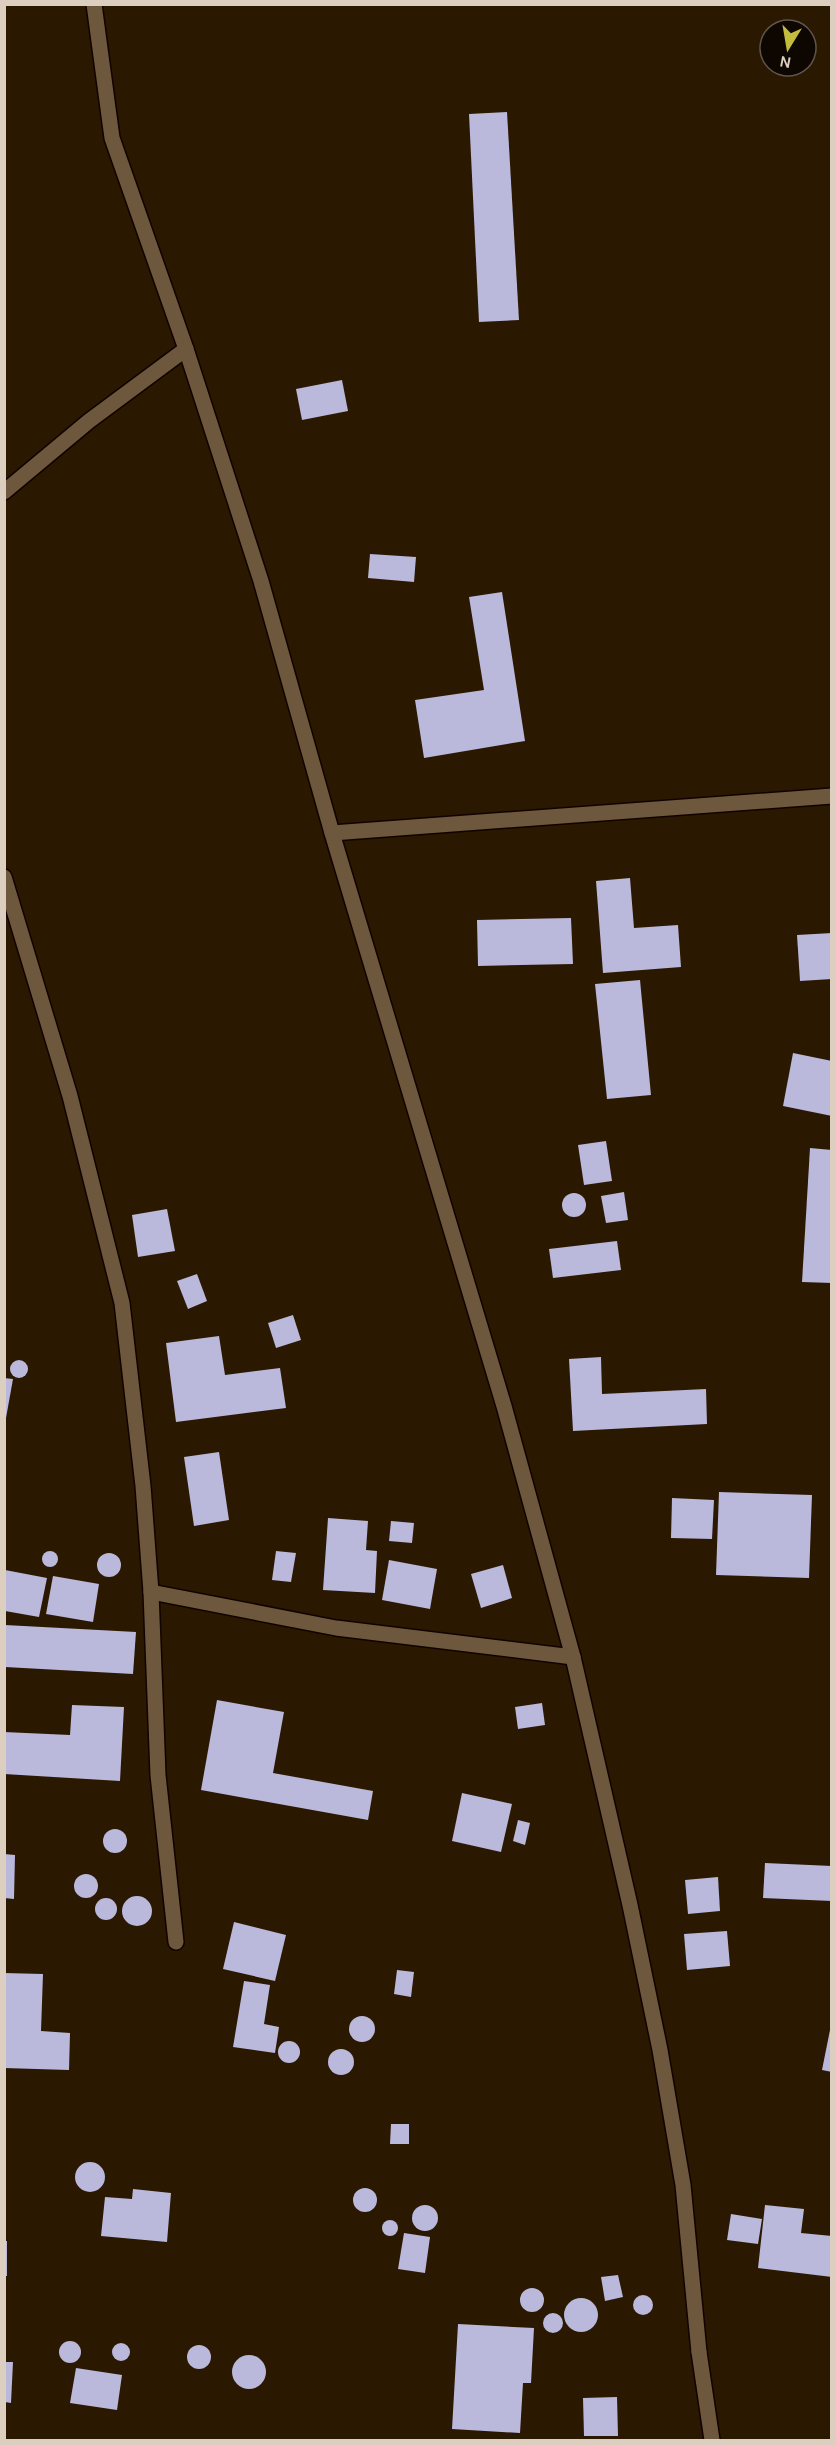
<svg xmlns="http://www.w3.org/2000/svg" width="836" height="2445" font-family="Karla,sans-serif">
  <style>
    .building { fill: #bab8db }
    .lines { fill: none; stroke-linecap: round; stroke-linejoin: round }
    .minor-casing { stroke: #120300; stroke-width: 18 }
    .tertiary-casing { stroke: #120300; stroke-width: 18 }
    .minor { stroke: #6d573d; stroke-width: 15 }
    .tertiary { stroke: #6d573d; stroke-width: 15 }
  </style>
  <rect width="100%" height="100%" fill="#2b1800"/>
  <g class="building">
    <path d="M507,112L519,320L479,322L469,114Z"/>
    <path d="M342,380L348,411L302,420L296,389Z"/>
    <path d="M370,554L416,557L414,582L368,578Z"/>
    <path d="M502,592L525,741L424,758L415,700L484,690L469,597Z"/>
    <path d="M630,878L634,928L678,925L681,967L603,973L596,881Z"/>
    <path d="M571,918L573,964L478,966L477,920Z"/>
    <path d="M832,933V979L800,981L797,935Z"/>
    <path d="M640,980L651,1095L607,1099L595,984Z"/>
    <path d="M793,1053L832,1061V1116L783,1106Z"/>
    <path d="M606,1141L612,1181L584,1185L578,1145Z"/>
    <path d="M810,1148L832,1150V1283L802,1282Z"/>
    <path d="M624,1192L628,1220L606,1223L601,1196Z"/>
    <circle cx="574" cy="1205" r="12"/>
    <path d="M167,1209L175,1251L138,1257L132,1215Z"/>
    <path d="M617,1241L621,1270L553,1278L549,1249Z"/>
    <path d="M197,1274L207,1301L188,1309L177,1281Z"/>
    <path d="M293,1315L301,1340L276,1348L268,1323Z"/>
    <path d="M219,1336L225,1375L280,1368L286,1408L176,1422L166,1343Z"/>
    <path d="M601,1357L602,1394L706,1389L707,1424L573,1431L569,1359Z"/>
    <circle cx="19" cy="1369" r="9"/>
    <path d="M4,1378L13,1379L6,1418H4Z"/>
    <path d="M219,1452L229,1520L194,1526L184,1457Z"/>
    <path d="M719,1492L812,1495L809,1578L716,1575Z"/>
    <path d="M672,1498L714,1500L712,1539L671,1538Z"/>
    <path d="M328,1518L368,1521L366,1550L377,1551L375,1593L323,1590Z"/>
    <path d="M391,1521L414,1523L412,1543L389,1541Z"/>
    <circle cx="50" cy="1559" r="8"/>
    <path d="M276,1551L296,1553L291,1582L272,1580Z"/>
    <circle cx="109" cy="1565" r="12"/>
    <path d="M389,1560L437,1569L430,1609L382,1600Z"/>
    <path d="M503,1565L512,1598L481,1608L471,1574Z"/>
    <path d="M5,1570L47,1578L39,1617L5,1611Z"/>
    <path d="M53,1576L99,1584L93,1622L46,1614Z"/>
    <path d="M5,1625L136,1632L133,1674L5,1667Z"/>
    <path d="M217,1700L284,1712L273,1773L373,1791L368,1820L201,1790Z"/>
    <path d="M542,1703L545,1725L518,1729L515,1707Z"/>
    <path d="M72,1705L124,1707L120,1781L4,1774V1732L70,1735Z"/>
    <path d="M462,1793L512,1804L501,1852L452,1841Z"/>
    <path d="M518,1820L530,1823L525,1845L513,1841Z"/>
    <circle cx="115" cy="1841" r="12"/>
    <path d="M4,1854L15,1855L14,1899L4,1898Z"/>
    <path d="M765,1863L832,1866V1901L763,1898Z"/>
    <circle cx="86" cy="1886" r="12"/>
    <path d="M718,1877L720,1911L688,1914L685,1880Z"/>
    <circle cx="137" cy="1911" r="15"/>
    <circle cx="106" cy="1909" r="11"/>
    <path d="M234,1922L286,1935L275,1981L223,1969Z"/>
    <path d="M727,1931L730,1966L687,1970L684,1934Z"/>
    <path d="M397,1970L414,1972L411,1997L394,1994Z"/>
    <path d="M4,1973L43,1974L41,2031L70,2033L69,2070L4,2068Z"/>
    <path d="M244,1981L270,1985L264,2024L279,2027L275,2053L233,2047Z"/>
    <circle cx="362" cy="2029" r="13"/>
    <path d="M830,2030L832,2031V2072L822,2070Z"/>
    <circle cx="289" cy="2052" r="11"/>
    <circle cx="341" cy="2062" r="13"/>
    <path d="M391,2124H409V2144H390Z"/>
    <circle cx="90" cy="2177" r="15"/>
    <circle cx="365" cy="2200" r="12"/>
    <path d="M133,2189L171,2193L167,2242L101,2236L105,2197L132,2199Z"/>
    <circle cx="425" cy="2218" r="13"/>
    <path d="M765,2205L804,2209L801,2233L832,2236V2277L758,2268Z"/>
    <path d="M731,2214L762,2219L758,2244L727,2240Z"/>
    <circle cx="390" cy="2228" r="8"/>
    <path d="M404,2233L430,2237L425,2273L398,2269Z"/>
    <rect x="4" y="2241" width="3" height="35"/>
    <path d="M618,2275L623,2297L605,2301L601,2277Z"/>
    <circle cx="532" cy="2300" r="12"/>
    <circle cx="643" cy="2305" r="10"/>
    <circle cx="581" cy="2315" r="17"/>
    <circle cx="553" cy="2323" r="10"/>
    <path d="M458,2324L534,2328L531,2383H523L520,2433L452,2429Z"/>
    <circle cx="70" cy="2352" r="11"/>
    <circle cx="121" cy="2352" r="9"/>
    <circle cx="199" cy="2357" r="12"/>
    <circle cx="249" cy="2372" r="17"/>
    <path d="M5,2362H13L11,2403L5,2402Z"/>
    <path d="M76,2368L122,2375L117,2410L70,2403Z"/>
    <path d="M617,2397L618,2436H584L583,2398Z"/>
  </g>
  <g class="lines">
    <g class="minor-casing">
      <g id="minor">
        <path d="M94,4L112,138L186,349L261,581L332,833L504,1406L573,1657L630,1905L660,2050L683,2185L699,2352"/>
        <path d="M4,492L89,421L186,349"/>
        <path d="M332,833L832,796"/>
        <path d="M4,877L70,1096L122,1303L143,1486L151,1592L158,1775L176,1942"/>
        <path d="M151,1592L336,1628L573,1657"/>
      </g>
    </g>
    <g class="tertiary-casing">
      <path id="tertiary" d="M699,2352L712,2440"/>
    </g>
    <use href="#minor" class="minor"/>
    <use href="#tertiary" class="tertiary"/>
  </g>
  <rect width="836" height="2445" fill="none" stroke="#dccfc0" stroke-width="12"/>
  <g transform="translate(788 48) rotate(191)"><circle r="28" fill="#0d0601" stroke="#60564d" stroke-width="1.5"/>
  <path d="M0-4.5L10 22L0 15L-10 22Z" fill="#c4bc3d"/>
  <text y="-9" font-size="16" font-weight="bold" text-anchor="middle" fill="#dccfc0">N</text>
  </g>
</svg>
